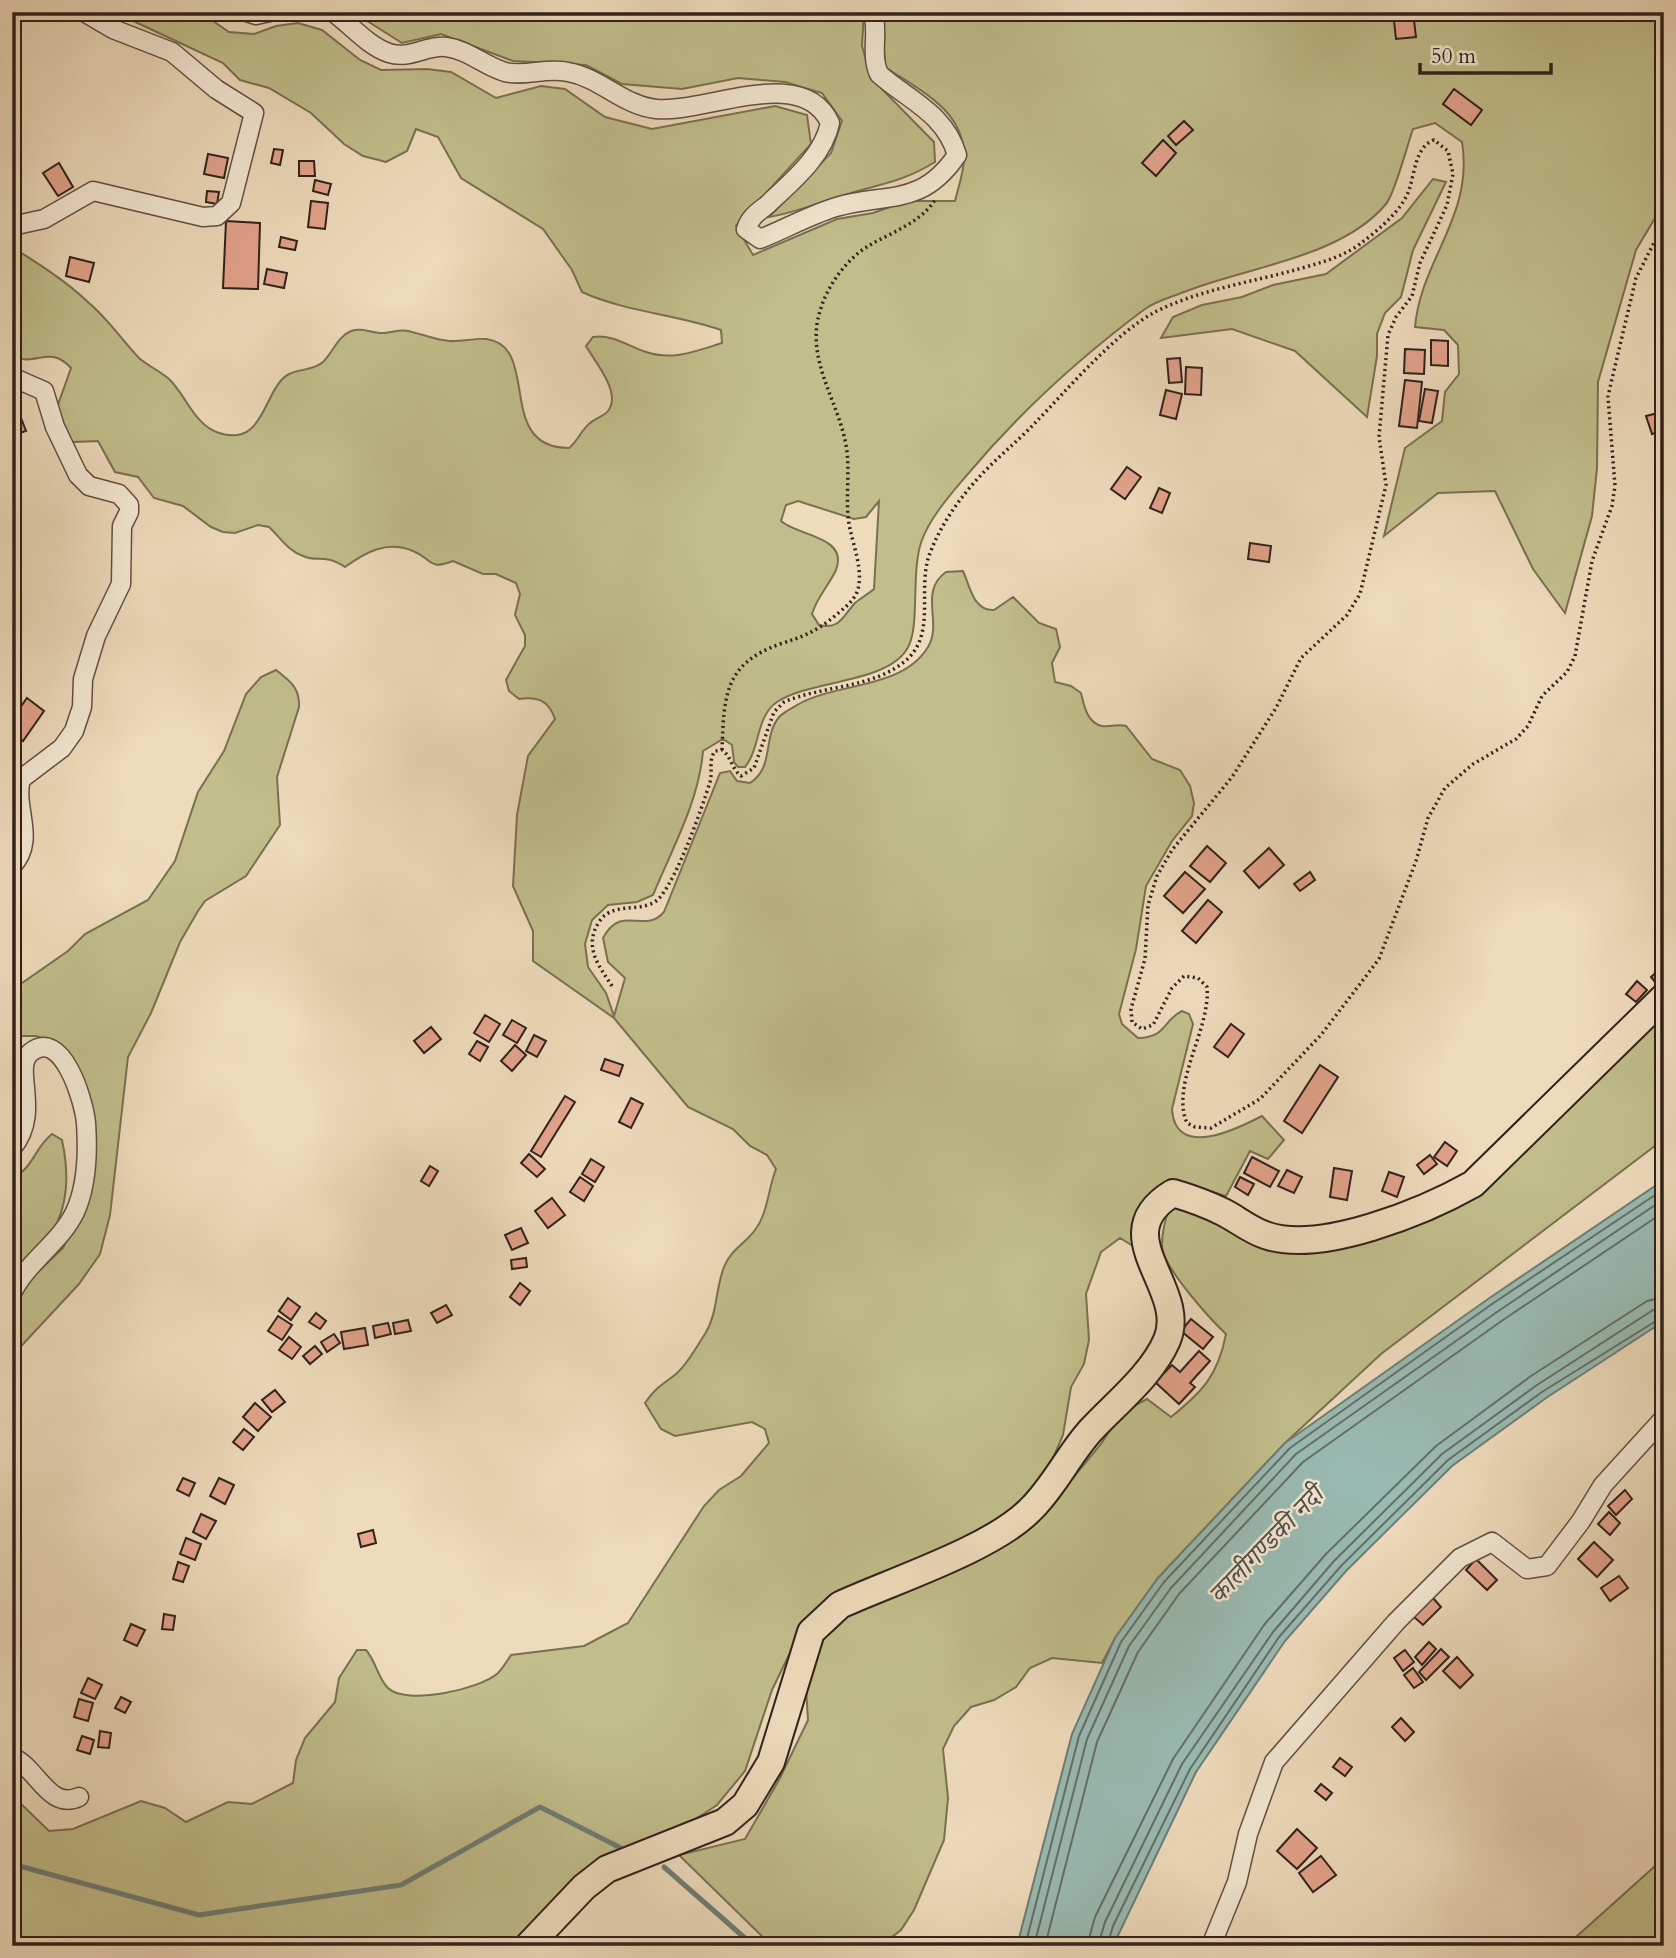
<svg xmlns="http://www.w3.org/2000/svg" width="1676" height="1958" font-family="Cardo,'Noto Serif Devanagari',serif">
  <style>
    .green { fill: #c1be8b; stroke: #797052; stroke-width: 2; fill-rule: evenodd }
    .water { fill: #99bbb3; stroke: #6f7d76; stroke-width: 2 }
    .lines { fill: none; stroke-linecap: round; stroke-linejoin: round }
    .shore { stroke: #656e66; stroke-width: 2 }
    .stream { stroke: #6f7d76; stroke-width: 5 }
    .building { fill: #e3a38c; stroke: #31211a; stroke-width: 2 }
    .minor-casing { stroke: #605042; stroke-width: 21 }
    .highway-casing { stroke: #31211a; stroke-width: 30 }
    .path { stroke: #31211a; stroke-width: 3.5; stroke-dasharray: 2 3.5; stroke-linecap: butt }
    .minor { stroke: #f4e8d3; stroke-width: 18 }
    .highway { stroke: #eedbbc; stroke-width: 26 }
    .labels { text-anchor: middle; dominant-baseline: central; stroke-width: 5; stroke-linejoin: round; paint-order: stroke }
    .water-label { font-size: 26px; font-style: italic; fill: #504f48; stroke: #f4e8d3 }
  </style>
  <rect width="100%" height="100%" fill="#eedbbc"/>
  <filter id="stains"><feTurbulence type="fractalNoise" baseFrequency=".00286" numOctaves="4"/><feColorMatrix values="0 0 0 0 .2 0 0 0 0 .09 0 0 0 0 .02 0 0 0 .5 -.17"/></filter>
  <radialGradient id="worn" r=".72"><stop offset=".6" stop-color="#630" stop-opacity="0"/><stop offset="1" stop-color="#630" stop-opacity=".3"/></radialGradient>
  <g class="green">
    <path d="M114,12H200L229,32L254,34L276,26L298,23L322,30L360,60L381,70L427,69L451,72L496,98L541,86L565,89L605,117L652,129L775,106L807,115L811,144L736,226L753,255L837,219L873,213L907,201H955C958,188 964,172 964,158C965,110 919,90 885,67L882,12H1664V203L1636,250L1598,382L1597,468L1592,516L1565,613L1533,569L1495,491L1438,493L1384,536L1405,448L1442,421L1445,392L1459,374L1458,345L1444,330L1415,327C1421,259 1474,216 1462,142L1435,123L1413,129C1407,146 1395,193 1386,204C1341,258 1246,267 1184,292C1172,297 1156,301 1145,309C1079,358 1020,412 967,475C951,494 931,516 922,540C910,571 921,627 907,649C887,683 810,680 777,702C756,716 760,749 745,767H738L734,762L732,745L723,739L703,751C699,801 672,849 653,895L637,902L608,905L592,920L585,944L588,967L606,993L614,1016L625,978L608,962L603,938C622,903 644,935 664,912L720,773L730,771L737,781L750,783C775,767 762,736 780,716C784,712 792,708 797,705C836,682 902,690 928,647C943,623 918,592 946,572L963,571C970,586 973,611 994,610L1013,597L1039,623L1056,629L1060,647L1052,663L1055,682L1071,686L1081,693C1084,705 1087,723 1102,726C1110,727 1117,724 1126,726L1152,759L1180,770L1190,786L1194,803L1192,816L1172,841L1146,886L1136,949L1119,1014L1122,1024L1138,1038C1167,1037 1162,1021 1182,1011L1189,1014L1193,1024L1172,1109C1175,1160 1237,1129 1262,1116L1284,1140L1268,1159L1250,1151L1226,1196L1170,1179C1143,1192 1135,1218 1133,1246L1120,1238L1101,1252L1086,1294L1089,1340L1084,1364L1071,1387L1063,1435L1047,1472L1022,1505L989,1531L805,1622L772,1690L745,1771L717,1805L694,1820L609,1854L587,1869L510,1946H12V1795L49,1831L73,1829L141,1801L165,1808L186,1822L228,1802L252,1804L293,1783L296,1760L305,1738L335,1702L339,1678L357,1650H366C376,1661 378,1679 388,1688C406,1706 481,1689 498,1673C503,1668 507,1661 511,1655L584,1646L628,1623L704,1506L719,1490L741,1476L769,1443L765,1429L752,1422L675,1436L661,1429L645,1403C657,1386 661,1386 676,1374C687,1365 697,1346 705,1334C718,1313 715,1290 724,1267C732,1248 745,1244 755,1230C768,1213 768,1189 776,1169L767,1155L750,1146L733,1129L688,1107L614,1018L533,961V931L513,886L517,815L528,756L555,719C549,701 538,696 519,699L509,691L506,680L525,646V635L515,615L520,594L516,583L496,574H483L453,561C428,571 432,558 413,551C387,540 366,552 345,567C323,553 318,563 303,556C287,550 281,538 269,527L258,525L235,533L223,532L211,527L183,506L154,498L138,477L115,472L98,441L74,442L62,437L55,413L71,368C48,343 35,369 12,355V247C39,264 66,281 89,303C108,319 122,340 139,358C148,366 160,371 169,379C186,395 194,425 219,433C266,448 263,388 289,374C299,369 315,370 323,362C334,351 337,337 351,331C363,327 370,333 382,333C391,333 399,329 408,331C422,334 435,340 449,341C461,342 474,338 486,339C542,346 494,448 569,448C578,441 581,430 590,423C596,418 604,416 608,411C622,393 595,362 586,346L593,337C612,334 628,346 646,352C673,361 696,351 722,343L721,330C675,314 626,312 582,292L572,270L543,229L461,178L438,137L416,129L407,151L386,162L363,156L344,144L311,113L269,88L240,80L223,63ZM798,501L854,519L866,517L879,501L874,589C868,594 861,598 855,603C843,616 840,630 819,625L812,614C817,597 829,585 836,570C849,536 797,536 781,521L786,505Z"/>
    <path d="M353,12H864L862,46L871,78L934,142L935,162C902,182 884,183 848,194C821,202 797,212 769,217L831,153L842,121L822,93L785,82L738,78L682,89L622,84L586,65L513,61L441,34L402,43Z"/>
    <path d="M1433,179L1446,182L1413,250L1401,297L1385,313L1377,334V356L1367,417L1295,351L1232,329L1161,338L1173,317L1202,305L1242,297L1273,285L1326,274L1402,218Z"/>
    <path d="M276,670C290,681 300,688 299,707L277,777L280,825L246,876L205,901L198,911L180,942L151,1013L128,1057L110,1215L100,1254L79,1284L12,1356V1178C34,1168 34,1148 52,1134L62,1140C77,1209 52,1232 20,1289L63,1248L79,1215L84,1089L77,1065L59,1043L36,1036H12V990L68,951L85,934L148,900L175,861L198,792L224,751L246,694L261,677Z"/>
    <path d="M1664,1017V1139L1381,1354L1285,1443L1158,1578L1115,1638L1102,1663L1052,1658L1030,1668L1016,1687L994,1700L971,1707L954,1726L943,1749L948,1798L944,1840L914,1910L901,1930L880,1946H772L679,1855L745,1839L780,1778L808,1720L806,1689L816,1650L835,1622L1050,1506L1101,1444L1121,1413L1147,1399L1171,1417C1202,1392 1218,1376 1226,1334C1209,1318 1170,1274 1163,1252C1160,1240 1165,1215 1172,1205L1272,1245L1396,1231L1434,1219L1468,1202L1555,1116Z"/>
    <path d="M1664,1858V1946H1566Z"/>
  </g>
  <path class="water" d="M1664,1180V1321L1546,1398L1452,1466L1346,1571L1285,1641L1196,1772L1113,1946H1017L1072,1734L1115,1638L1158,1578L1285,1443L1488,1299Z"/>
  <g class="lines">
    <g class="shore">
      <path d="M1025,1946L1079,1736L1121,1642L1164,1582L1290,1448L1492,1304L1664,1189"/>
      <path d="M1034,1946L1087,1739L1129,1646L1171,1588L1296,1454L1497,1312L1664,1199"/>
      <path d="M1045,1946L1097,1742L1138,1652L1179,1594L1303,1462L1503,1320L1664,1212"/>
      <path d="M1087,1946L1095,1917L1173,1759L1264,1625L1326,1554L1436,1446L1531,1376L1647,1301L1664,1297"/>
      <path d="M1098,1946L1105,1922L1182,1764L1273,1632L1334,1561L1442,1454L1537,1385L1653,1310L1664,1307"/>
      <path d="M1107,1946L1113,1926L1190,1769L1279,1637L1341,1566L1448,1460L1542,1392L1664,1316"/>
    </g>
    <g class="stream">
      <path d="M12,1864L199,1915L401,1885L540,1807L625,1850"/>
      <path d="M664,1867L754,1946"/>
    </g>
  </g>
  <g class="building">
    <path d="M1393,12H1413L1416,37L1396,39Z"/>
    <path d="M1454,89L1482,110L1471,125L1443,104Z"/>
    <path d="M1184,121L1193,130L1176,145L1168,136Z"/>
    <path d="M1163,140L1176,153L1156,176L1142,163Z"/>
    <path d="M274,149L283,150L280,165L271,163Z"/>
    <path d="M208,154L228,158L224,178L204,174Z"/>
    <path d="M299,161H314L315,176H299Z"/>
    <path d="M59,163L73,187L58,196L43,173Z"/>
    <path d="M315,180L331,184L328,195L313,191Z"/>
    <path d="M207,191L219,192L217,204L206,202Z"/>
    <path d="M311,201L328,203L325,229L308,227Z"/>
    <path d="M226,221L260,223L258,289L223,288Z"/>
    <path d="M281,237L297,241L295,250L279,247Z"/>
    <path d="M70,257L94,263L89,282L66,276Z"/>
    <path d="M267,269L287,273L284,288L264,284Z"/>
    <path d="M1431,340L1448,341V366L1431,365Z"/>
    <path d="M1405,349L1425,350L1424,374L1404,373Z"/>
    <path d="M1180,358L1182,382L1169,383L1167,359Z"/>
    <path d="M1186,367L1202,368L1201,395L1185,394Z"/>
    <path d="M1405,380L1422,382L1417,428L1399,426Z"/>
    <path d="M1425,389L1438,391L1432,423L1419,421Z"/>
    <path d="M1166,390L1182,394L1176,419L1160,415Z"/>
    <path d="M1662,412L1664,431L1652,434L1646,416Z"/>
    <path d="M21,418L26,431L17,434L12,421Z"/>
    <path d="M1127,467L1141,477L1125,499L1111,489Z"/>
    <path d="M1159,488L1170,493L1162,513L1150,508Z"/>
    <path d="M1250,543L1271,546L1269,562L1248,559Z"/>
    <path d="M27,698L44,711L23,741L12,733V719Z"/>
    <path d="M1207,846L1226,863L1210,882L1190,866Z"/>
    <path d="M1269,848L1284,865L1259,888L1244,871Z"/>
    <path d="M1185,872L1205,889L1183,913L1164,896Z"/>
    <path d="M1310,872L1315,880L1300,891L1294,884Z"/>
    <path d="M1208,900L1222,912L1196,943L1182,931Z"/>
    <path d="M1664,965V984L1660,988L1651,977Z"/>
    <path d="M1637,981L1647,990L1636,1002L1626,994Z"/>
    <path d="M485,1015L500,1024L489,1042L474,1033Z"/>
    <path d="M512,1020L526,1028L517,1043L503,1035Z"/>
    <path d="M1231,1024L1244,1034L1228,1057L1214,1047Z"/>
    <path d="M431,1027L441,1039L424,1053L414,1041Z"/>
    <path d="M534,1035L546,1041L537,1057L526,1051Z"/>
    <path d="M477,1041L488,1047L480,1061L469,1054Z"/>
    <path d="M515,1045L526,1055L512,1071L501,1061Z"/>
    <path d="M605,1059L623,1065L619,1076L601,1070Z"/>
    <path d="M1320,1065L1338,1077L1302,1133L1284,1121Z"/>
    <path d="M565,1096L575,1102L541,1157L531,1151Z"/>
    <path d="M631,1098L643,1104L631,1128L619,1122Z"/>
    <path d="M1445,1142L1457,1151L1447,1166L1434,1157Z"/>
    <path d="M529,1154L545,1169L537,1177L521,1163Z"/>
    <path d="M1430,1155L1437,1164L1424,1174L1417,1165Z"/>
    <path d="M1252,1157L1279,1171L1270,1187L1244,1173Z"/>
    <path d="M591,1159L604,1167L595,1182L582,1174Z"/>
    <path d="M430,1166L438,1171L429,1186L421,1181Z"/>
    <path d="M1334,1168L1352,1171L1347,1200L1330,1197Z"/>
    <path d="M1287,1170L1302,1177L1294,1193L1278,1186Z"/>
    <path d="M1389,1172L1404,1177L1397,1197L1382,1191Z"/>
    <path d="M580,1177L593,1186L584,1201L570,1192Z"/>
    <path d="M1240,1177L1254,1184L1248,1195L1235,1187Z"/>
    <path d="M552,1198L565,1215L548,1228L535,1211Z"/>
    <path d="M521,1228L528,1243L512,1250L505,1235Z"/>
    <path d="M526,1258L527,1267L512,1269L511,1260Z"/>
    <path d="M520,1283L530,1291L520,1305L510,1297Z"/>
    <path d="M288,1298L300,1307L291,1320L279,1311Z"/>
    <path d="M446,1305L452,1315L437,1323L431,1313Z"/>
    <path d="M316,1313L326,1321L320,1329L309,1322Z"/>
    <path d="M278,1316L292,1325L282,1340L268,1331Z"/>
    <path d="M1191,1319L1213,1337L1203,1349L1181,1331Z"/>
    <path d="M408,1320L411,1331L395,1334L393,1323Z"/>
    <path d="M388,1323L391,1334L375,1338L373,1326Z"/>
    <path d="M365,1328L368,1345L344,1349L341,1332Z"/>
    <path d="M334,1334L340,1343L327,1352L321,1342Z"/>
    <path d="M289,1337L301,1347L292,1359L279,1350Z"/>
    <path d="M315,1346L322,1354L310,1364L303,1356Z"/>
    <path d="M1199,1351L1210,1361L1190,1383L1195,1387L1179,1404L1155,1382L1172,1365L1180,1372Z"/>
    <path d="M275,1390L285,1402L272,1412L262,1400Z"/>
    <path d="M255,1403L271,1417L258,1431L243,1417Z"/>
    <path d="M244,1429L254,1437L243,1450L233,1442Z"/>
    <path d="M183,1478L195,1483L189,1496L177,1490Z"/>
    <path d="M219,1478L234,1485L225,1504L210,1496Z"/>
    <path d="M1625,1490L1632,1499L1616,1515L1608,1506Z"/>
    <path d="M1609,1512L1620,1523L1610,1535L1598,1524Z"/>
    <path d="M201,1514L216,1521L206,1539L193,1532Z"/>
    <path d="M373,1530L376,1543L361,1547L358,1534Z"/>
    <path d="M186,1538L201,1544L195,1560L180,1554Z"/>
    <path d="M1594,1542L1613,1560L1597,1577L1578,1559Z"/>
    <path d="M1476,1559L1497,1580L1487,1590L1466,1570Z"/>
    <path d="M178,1562L189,1566L183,1582L173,1579Z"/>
    <path d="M1619,1576L1628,1588L1610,1601L1601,1588Z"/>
    <path d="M1433,1598L1441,1607L1423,1625L1414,1617Z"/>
    <path d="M164,1614L175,1616L173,1630L162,1629Z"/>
    <path d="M131,1624L145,1630L137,1646L124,1640Z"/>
    <path d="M1429,1642L1436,1649L1422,1665L1415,1657Z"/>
    <path d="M1441,1649L1449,1657L1426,1680L1419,1672Z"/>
    <path d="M1405,1650L1414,1662L1403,1671L1394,1658Z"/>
    <path d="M1457,1657L1473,1675L1460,1688L1443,1671Z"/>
    <path d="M1413,1668L1423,1682L1414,1688L1404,1675Z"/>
    <path d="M88,1678L102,1685L95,1699L81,1693Z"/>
    <path d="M121,1697L131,1702L125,1713L115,1708Z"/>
    <path d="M79,1699L93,1703L88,1721L74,1717Z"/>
    <path d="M1401,1718L1414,1732L1405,1741L1392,1727Z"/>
    <path d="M100,1731L111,1733L109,1748L98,1747Z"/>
    <path d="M82,1736L94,1740L90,1754L77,1750Z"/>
    <path d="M1340,1758L1352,1767L1345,1776L1333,1767Z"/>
    <path d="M1321,1784L1332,1793L1326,1800L1315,1791Z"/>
    <path d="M1297,1829L1317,1848L1297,1869L1277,1851Z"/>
    <path d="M1321,1856L1336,1875L1313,1892L1299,1873Z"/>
  </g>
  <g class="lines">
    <g class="minor-casing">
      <g id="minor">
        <path d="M247,12L256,15L270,12"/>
        <path d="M333,12C351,25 368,46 389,53C409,60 426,45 446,47C469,50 484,66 505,72C525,77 547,67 568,72C601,78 622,105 656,109C704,114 803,63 830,123C823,157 791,182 767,205C758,212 750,217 746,229L760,239C785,229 810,215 836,207C886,192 921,208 957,155C945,113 908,100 879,74C870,55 879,32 873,12"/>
        <path d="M12,226L44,219L93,191L203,217L217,216L231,203L254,113L216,89L172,52L113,29L84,12"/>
        <path d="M12,377L44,391L55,427L78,475L89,486L119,494L129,505V512L122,526L121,584L96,636L83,679L82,707L74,731L62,748L21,779C13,809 37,839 12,866"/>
        <path d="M12,1148C42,1113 12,1069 30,1053C62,1026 84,1101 86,1123C88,1152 87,1186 75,1212C60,1243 27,1262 12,1293"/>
        <path d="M12,1757C37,1767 49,1811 79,1797"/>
        <path d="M1211,1946L1237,1882L1248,1834L1274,1762L1396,1622L1460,1558L1492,1542L1527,1569L1547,1566L1581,1521L1603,1485L1664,1418"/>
      </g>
    </g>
    <g class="highway-casing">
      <path id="highway" d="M528,1946L584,1887L607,1869L725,1822L745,1805L771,1762L811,1632L840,1605C892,1581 992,1549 1030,1510C1054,1487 1069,1454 1091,1430C1116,1403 1152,1375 1167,1340C1189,1288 1103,1235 1173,1193C1190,1198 1207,1204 1223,1212C1237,1219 1250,1230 1265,1235C1320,1255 1425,1211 1473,1184L1664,997"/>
    </g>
    <g class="path">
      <path d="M722,750C724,696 724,664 780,644C802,637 818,631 836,615C844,608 853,602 857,592C864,574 854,547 850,529C844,502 851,473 846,445C838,400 805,359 820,311C827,286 847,258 870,245C892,232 920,223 935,200"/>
      <path d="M612,986C599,966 583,947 599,922C613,899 646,916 661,896C679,873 701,811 710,782C713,770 708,761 715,751L722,750C731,756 731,768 741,776L754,768L774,712L784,702C821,686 872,688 904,662C938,635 916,589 930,553C941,524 961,496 982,474C999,456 1018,441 1035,423C1068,389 1114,334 1155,312C1200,289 1254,282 1302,268C1323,262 1342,257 1360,244C1378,230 1401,212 1409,190C1415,173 1415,147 1434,140L1448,151L1453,174L1447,205L1420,263L1412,296L1396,317L1388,335L1379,437L1386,485L1360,594L1347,615L1301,658L1276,708L1232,777L1172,850L1157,876L1148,905L1145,959L1131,1009L1132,1022L1142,1029L1153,1025L1172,988L1184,976L1198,978L1207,987C1211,1029 1170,1084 1187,1123L1195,1127L1211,1128L1260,1099L1321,1035L1379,959L1416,861L1428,818L1445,788L1473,764L1516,739L1528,726L1542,696L1567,672L1575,656L1592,561L1612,506L1615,486L1608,397L1611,383L1636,278L1664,223"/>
    </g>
    <use href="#minor" class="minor"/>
    <use href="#highway" class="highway"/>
  </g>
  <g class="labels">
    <g class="water-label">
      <text transform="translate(1266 1545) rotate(-46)">कालीगण्डकी नदी</text>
    </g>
  </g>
  <rect width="1676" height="1958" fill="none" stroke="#eedbbc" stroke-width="42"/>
  <rect x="14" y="14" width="1648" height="1930" fill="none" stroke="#31211a" stroke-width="3.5"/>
  <rect x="21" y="21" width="1634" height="1916" fill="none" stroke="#31211a" stroke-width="2"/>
  <path d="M1420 63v10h131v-10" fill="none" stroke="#31211a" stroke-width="3.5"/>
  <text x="1431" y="63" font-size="21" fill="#31211a" stroke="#f4e8d3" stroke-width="5" paint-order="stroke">50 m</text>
  <rect width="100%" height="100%" filter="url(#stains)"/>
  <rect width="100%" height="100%" fill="url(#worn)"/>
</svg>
